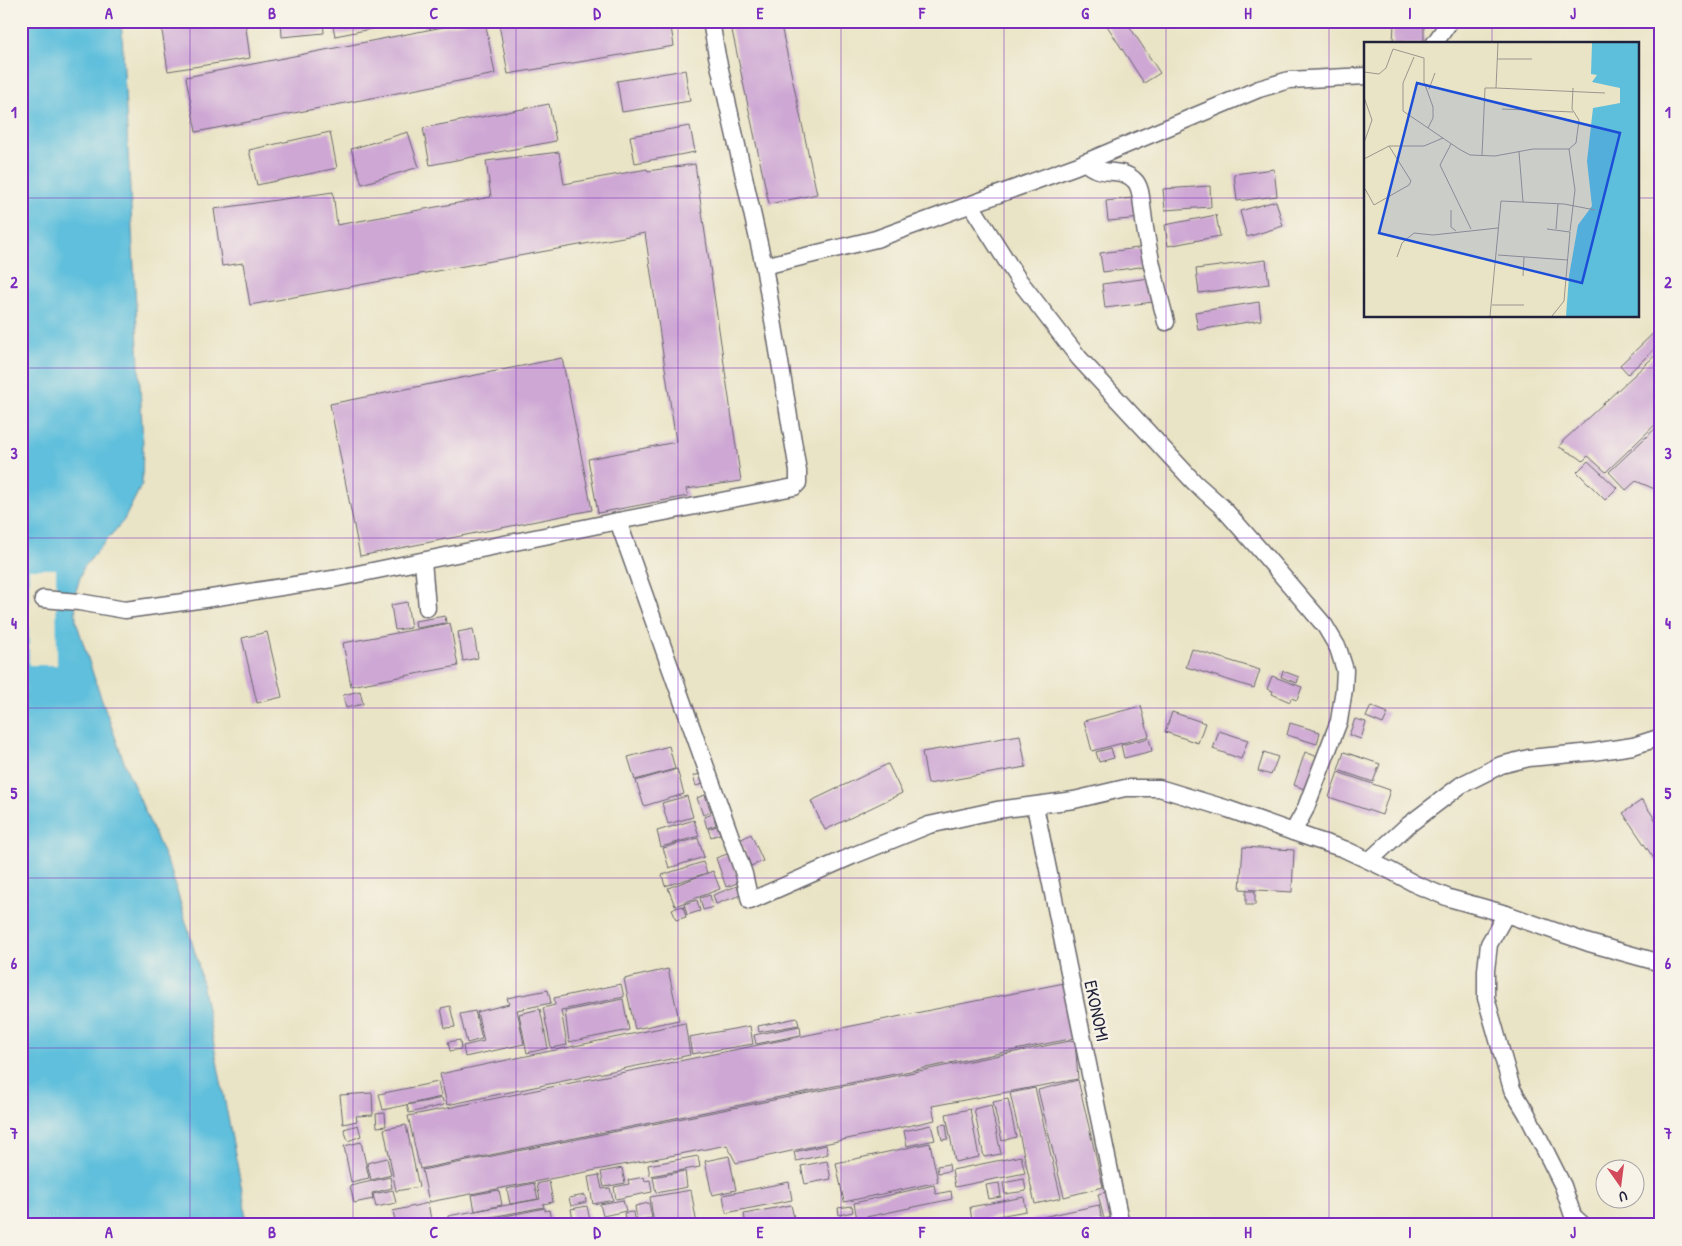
<svg xmlns="http://www.w3.org/2000/svg" width="1682" height="1246" font-family="'Patrick Hand',sans-serif">
  <style>
    .water { fill: #5ebfdc; stroke: #40708c }
    .pier { fill: #eae4c6 }
    .building { fill: #cea7d4 }
    .lines { fill: none; stroke-linecap: round; stroke-linejoin: round }
    .minor-casing { stroke: #68666c; stroke-width: 19 }
    .minor { stroke: #fff; stroke-width: 16 }
    .grid { fill: none; stroke: #7b2cbf; stroke-width: 1; stroke-opacity: 0.55 }
    .labels { text-anchor: middle; dominant-baseline: central; stroke-width: 5; stroke-linejoin: round; paint-order: stroke }
    .street-label { font-size: 18px; fill: #22223b; stroke: #f7f3e8 }
    .inset-road { fill: none; stroke: #9a968e; stroke-width: 1 }
    .view { fill: #1d4ed8; fill-opacity: 0.15; stroke: #1d4ed8; stroke-width: 2.5 }
    .inset-edge { fill: none; stroke: #22223b; stroke-width: 2.5 }
    .neatline { fill: none; stroke: #7b2cbf; stroke-width: 2 }
    .grid-label { font-size: 16px; text-anchor: middle; font-weight: bold; fill: #7b2cbf }
  </style>
  <rect width="100%" height="100%" fill="#f7f3e8"/>
  <filter id="ink" filterUnits="userSpaceOnUse"><feTurbulence type="fractalNoise" baseFrequency=".02" numOctaves="2"/><feDisplacementMap in="SourceGraphic" scale="10" xChannelSelector="R" yChannelSelector="G"/><feConvolveMatrix kernelMatrix="1 2 1 2 8 2 1 2 1" color-interpolation-filters="sRGB"/></filter>
  <filter id="wash" filterUnits="userSpaceOnUse"><feTurbulence type="fractalNoise" baseFrequency=".0096" numOctaves="4" result="noise"/><feDisplacementMap in="SourceGraphic" scale="20" xChannelSelector="R" yChannelSelector="G"/><feGaussianBlur stdDeviation="1.12" result="paint"/><feColorMatrix in="noise" values="0 0 0 0 0 0 0 0 0 0 0 0 0 0 0 0 0 1.4 0 .05"/><feComposite in="paint" operator="in"/></filter>
  <g filter="url(#wash)">
    <rect width="100%" height="100%" fill="#eae4c6"/>
    <path class="water" d="M21,21H120L122,32L143,445L142,484L124,520L83,568L75,594L76,621L96,683L127,770L171,871L198,963L244,1200L246,1225H21Z"/>
    <path class="pier" d="M29,569H56L57,665H29Z"/>
    <g id="blocks">
      <g class="building">
        <path d="M180,21H245L250,58L168,71L161,24Z"/>
        <path d="M281,21H323L324,33L282,37Z"/>
        <path d="M332,21H380L381,27L335,36Z"/>
        <path d="M474,21H485L495,74L196,132L186,77Z"/>
        <path d="M517,21H670L674,46L508,74L499,24Z"/>
        <path d="M730,21H780L817,194L769,204Z"/>
        <path d="M1104,21H1126L1160,73L1144,83Z"/>
        <path d="M1394,21H1424V44H1393Z"/>
        <path d="M685,70L690,101L622,112L617,81Z"/>
        <path d="M549,104L556,141L430,165L423,128Z"/>
        <path d="M690,126L695,152L635,163L630,136Z"/>
        <path d="M330,132L337,168L257,185L249,150Z"/>
        <path d="M408,132L419,167L362,184L351,149Z"/>
        <path d="M559,152L564,184L647,169L648,171L695,164L741,481L686,489L688,496L598,513L588,459L676,442L645,233L250,305L243,263L222,266L214,209L333,192L337,225L491,197L486,161Z"/>
        <path d="M1274,169L1277,196L1237,201L1234,174Z"/>
        <path d="M1210,186L1211,207L1165,210L1163,189Z"/>
        <path d="M1140,197L1142,218L1108,221L1106,201Z"/>
        <path d="M1276,201L1283,226L1247,237L1240,211Z"/>
        <path d="M1216,215L1220,236L1168,246L1165,225Z"/>
        <path d="M1145,247L1147,266L1103,272L1100,253Z"/>
        <path d="M1266,260L1269,284L1199,293L1196,269Z"/>
        <path d="M1150,278L1153,302L1105,308L1102,284Z"/>
        <path d="M1259,302L1261,320L1198,330L1195,312Z"/>
        <path d="M1661,326V343L1628,374L1620,365Z"/>
        <path d="M1661,350V419L1606,472L1588,456L1583,461L1578,457L1559,447L1563,441Z"/>
        <path d="M562,358L592,510L360,556L330,404Z"/>
        <path d="M1661,423V494L1657,490L1636,481L1626,490L1609,472Z"/>
        <path d="M1588,461L1617,488L1605,500L1577,472Z"/>
        <path d="M407,602L411,628L395,630L391,605Z"/>
        <path d="M445,616L446,623L416,628L415,621Z"/>
        <path d="M450,623L458,666L351,686L343,643Z"/>
        <path d="M473,629L478,658L463,661L458,632Z"/>
        <path d="M267,632L282,697L257,703L242,638Z"/>
        <path d="M1192,649L1260,670L1254,688L1186,667Z"/>
        <path d="M1283,671L1299,677L1297,683L1281,677Z"/>
        <path d="M1272,676L1302,687L1297,700L1291,698L1290,702L1272,694L1273,691L1267,689Z"/>
        <path d="M360,691L363,704L346,708L343,695Z"/>
        <path d="M1141,706L1149,736L1092,751L1084,721Z"/>
        <path d="M1371,706L1388,713L1383,724L1366,717Z"/>
        <path d="M1172,712L1205,723L1198,743L1165,732Z"/>
        <path d="M1355,719L1366,722L1361,739L1349,735Z"/>
        <path d="M1290,723L1320,732L1317,744L1287,735Z"/>
        <path d="M1219,731L1248,740L1241,759L1213,749Z"/>
        <path d="M1020,735L1026,767L928,784L922,752Z"/>
        <path d="M1149,738L1152,751L1124,758L1121,745Z"/>
        <path d="M669,746L675,769L635,780L628,757Z"/>
        <path d="M1111,748L1114,758L1099,762L1096,752Z"/>
        <path d="M1264,752L1278,757L1271,775L1258,771Z"/>
        <path d="M1305,752L1318,757L1307,790L1294,785Z"/>
        <path d="M1344,752L1380,764L1373,782L1338,770Z"/>
        <path d="M888,764L902,793L825,830L811,801Z"/>
        <path d="M677,769L684,794L644,806L636,781Z"/>
        <path d="M1338,772L1390,790L1382,815L1329,797Z"/>
        <path d="M700,774L703,784L696,786L693,776Z"/>
        <path d="M705,795L711,812L703,815L697,798Z"/>
        <path d="M687,796L693,817L668,824L662,803Z"/>
        <path d="M1642,800L1661,828V869L1623,813Z"/>
        <path d="M713,814L716,825L707,828L704,817Z"/>
        <path d="M694,820L699,836L661,847L657,831Z"/>
        <path d="M717,826L720,834L711,837L708,829Z"/>
        <path d="M751,834L763,861L751,866L740,840Z"/>
        <path d="M698,838L704,857L669,868L663,848Z"/>
        <path d="M1243,847L1294,850L1292,892L1240,889Z"/>
        <path d="M730,853L740,882L726,887L716,858Z"/>
        <path d="M703,862L707,873L665,886L662,875Z"/>
        <path d="M713,871L720,889L675,906L668,888Z"/>
        <path d="M737,886L741,895L716,904L713,895Z"/>
        <rect x="1246" y="891" width="9" height="14"/>
        <path d="M710,895L713,907L703,910L700,898Z"/>
        <path d="M697,900L700,911L687,915L684,904Z"/>
        <path d="M683,906L686,917L676,920L672,909Z"/>
        <path d="M668,969L679,1020L635,1029L624,979Z"/>
        <path d="M1064,983L1075,1038L420,1169L408,1116Z"/>
        <path d="M621,984L624,997L561,1010L567,1045L551,1048L543,1008L555,1005L554,998Z"/>
        <path d="M548,990L551,1003L517,1010L524,1044L465,1057L463,1046L484,1041L477,1012L509,1004L507,998Z"/>
        <path d="M623,999L629,1030L569,1042L565,1011Z"/>
        <path d="M450,1006L455,1027L445,1028L441,1008Z"/>
        <path d="M540,1009L548,1048L527,1053L519,1014Z"/>
        <path d="M475,1011L482,1039L467,1043L460,1014Z"/>
        <path d="M797,1018L799,1025L759,1032L758,1026Z"/>
        <path d="M685,1023L690,1055L447,1105L440,1074Z"/>
        <path d="M750,1026L753,1044L692,1054L689,1037Z"/>
        <path d="M800,1026L801,1035L756,1044L754,1035Z"/>
        <path d="M460,1040L461,1049L450,1051L448,1042Z"/>
        <path d="M1075,1040L1078,1079L932,1106L935,1120L736,1163L727,1145L429,1202L422,1170Z"/>
        <path d="M1078,1080L1103,1187L1064,1197L1038,1090Z"/>
        <path d="M438,1082L441,1097L383,1110L379,1094Z"/>
        <path d="M1035,1088L1061,1198L1035,1204L1010,1093Z"/>
        <path d="M372,1093L373,1115L356,1116L357,1121L343,1124L340,1095Z"/>
        <path d="M442,1098L444,1105L409,1113L407,1105Z"/>
        <path d="M1008,1099L1016,1137L1002,1141L993,1102Z"/>
        <path d="M991,1105L1001,1154L984,1157L974,1109Z"/>
        <path d="M970,1109L979,1157L955,1162L946,1114Z"/>
        <path d="M385,1113L386,1126L377,1127L376,1114Z"/>
        <path d="M946,1124L948,1139L942,1140L939,1125Z"/>
        <path d="M358,1125L361,1136L348,1141L344,1129Z"/>
        <path d="M406,1125L419,1187L396,1191L384,1129Z"/>
        <path d="M931,1125L935,1140L907,1146L904,1131Z"/>
        <path d="M361,1142L369,1178L351,1182L344,1146Z"/>
        <path d="M930,1143L938,1182L844,1202L836,1163Z"/>
        <path d="M826,1145L828,1154L796,1161L794,1152Z"/>
        <path d="M698,1156L700,1167L650,1176L648,1165Z"/>
        <path d="M729,1156L736,1190L712,1195L705,1161Z"/>
        <path d="M1021,1156L1025,1173L955,1187L952,1170Z"/>
        <path d="M387,1158L391,1175L371,1180L367,1163Z"/>
        <path d="M827,1161L831,1179L805,1184L801,1166Z"/>
        <path d="M949,1164L950,1171L938,1173L937,1166Z"/>
        <path d="M622,1168L625,1183L604,1187L601,1172Z"/>
        <path d="M685,1171L687,1187L656,1193L653,1177Z"/>
        <path d="M599,1175L602,1189L610,1188L613,1200L593,1204L588,1177Z"/>
        <path d="M390,1177L392,1188L372,1193L373,1199L354,1203L350,1186Z"/>
        <path d="M644,1177L645,1181L650,1180L652,1192L616,1199L614,1187L629,1184L628,1180Z"/>
        <path d="M1024,1179L1026,1191L1005,1194L1003,1183Z"/>
        <path d="M549,1181L553,1202L543,1204L544,1207L450,1225H433L448,1221V1216L540,1199L537,1184Z"/>
        <path d="M789,1182L792,1200L726,1213L723,1195Z"/>
        <path d="M534,1183L538,1199L510,1204L507,1189Z"/>
        <path d="M999,1183L1001,1197L989,1199L986,1185Z"/>
        <path d="M934,1185L936,1194L951,1191L952,1199L857,1219L854,1203Z"/>
        <path d="M393,1190L396,1203L376,1207L373,1194Z"/>
        <path d="M499,1190L502,1205L475,1211L472,1195Z"/>
        <path d="M691,1190L697,1225H654L650,1197Z"/>
        <path d="M1106,1192L1112,1217L1104,1219L1098,1194Z"/>
        <path d="M585,1195L586,1202L571,1206L569,1198Z"/>
        <path d="M1024,1197L1026,1211L972,1221L970,1207Z"/>
        <path d="M623,1200L626,1211L603,1216L600,1204Z"/>
        <path d="M428,1203L432,1225H396L393,1211Z"/>
        <path d="M649,1203L652,1218L637,1220L635,1206Z"/>
        <path d="M791,1205L795,1222L782,1225H746L744,1214Z"/>
        <path d="M1099,1205L1102,1221L1085,1225H1005Z"/>
        <path d="M587,1206L591,1225H574L571,1209Z"/>
        <path d="M852,1206L853,1212L839,1215L838,1208Z"/>
        <path d="M545,1208V1211L549,1210L552,1225H461Z"/>
        <path d="M633,1212L635,1225H617V1221L625,1220L624,1213Z"/>
      </g>
    </g>
  </g>
  <g filter="url(#ink)">
    <use href="#blocks" fill-opacity="0" stroke="#68666c" stroke-width="1"/>
    <g class="lines">
      <g class="minor-casing">
        <g id="minor">
          <path d="M1434,44L1450,21"/>
          <path d="M1085,162C1100,178 1120,166 1134,180C1142,187 1141,202 1143,213C1147,249 1157,286 1166,322"/>
          <path d="M971,205L1018,279L1079,358L1194,482L1222,507L1260,550L1325,626L1338,648L1345,670L1344,689L1339,721L1305,810L1293,832"/>
          <path d="M764,266L876,239L1076,166L1259,89L1289,80L1366,76"/>
          <path d="M618,521L744,874L750,901L852,856L929,825L997,810L1074,800L1125,788H1159L1228,809L1313,839L1344,849L1391,871L1417,885L1449,898L1506,914L1589,943L1661,963"/>
          <path d="M423,561L427,608"/>
          <path d="M43,599L79,602L125,610L198,600L333,579L618,521L794,487L798,483V471L764,266L717,56L711,21"/>
          <path d="M1035,806L1121,1225"/>
          <path d="M1370,860L1407,826L1461,785L1501,765L1529,758L1593,752L1633,746L1661,737"/>
          <path d="M1506,914L1489,944L1486,970V998L1512,1089L1527,1114L1563,1186L1573,1216L1583,1225"/>
        </g>
      </g>
      <use href="#minor" class="minor"/>
    </g>
  </g>
  <path class="grid" d="M190,21V1225M353,21V1225M516,21V1225M678,21V1225M841,21V1225M1004,21V1225M1166,21V1225M1329,21V1225M1492,21V44M21,198H1366M1638,198H1661M1492,316V1225M21,368H1661M21,538H1661M21,708H1661M21,878H1661M21,1048H1661"/>
  <g class="labels">
    <g class="street-label">
      <text transform="translate(1097 1011) rotate(78)">EKONOMI</text>
    </g>
  </g>
  <g transform="translate(1364 42)">
    <rect width="275" height="275" fill="#eae4c6"/>
    <path d="M228,1H275V274H202L205,234L214,183L228,164L223,119L229,66L256,61V46L228,40L233,33L227,32Z" fill="#5ebfdc"/>
    <path class="inset-road" d="M50,15L39,41V69L95,107L106,113L131,114L169,107H205M133,17H168M0,30L15,32L22,26L29,7L60,16V40L69,65V76L64,86M132,46L241,51M65,47L71,31M0,55L8,78L0,101M138,67L209,70M87,102L76,123L107,187M155,110L159,160M118,113L121,46H132L134,1M0,117L25,104H60L79,96M0,145L10,163L45,143L47,139L25,104M87,168V185L92,189M183,187L206,190L200,259L188,274M192,187L194,162M206,189L211,148L205,107L212,101L215,78L208,67L209,46M134,213L204,218M33,215L38,201L50,191L69,193L134,186M159,234L160,215M128,263H160M126,274L137,159L200,162L231,168"/>
    <path class="view" d="M53,41L256,91L218,241L15,191Z"/>
    <rect width="275" height="275" class="inset-edge"/>
  </g>
  <rect width="1682" height="1246" fill="none" stroke="#f7f3e8" stroke-width="55"/>
  <g transform="translate(1620 1184) rotate(166)"><circle r="24" fill="#f7f3e8" stroke="#a29fa3"/>
  <path d="M0-4L9 19L0 12L-9 19Z" fill="#d1495b"/>
  <text y="-8" font-size="14" font-weight="bold" text-anchor="middle" fill="#22223b">U</text>
  </g>
  <rect x="28" y="28" width="1626" height="1190" class="neatline"/>
  <g class="grid-label">
    <text x="109" y="19">A</text>
    <text x="272" y="19">B</text>
    <text x="434" y="19">C</text>
    <text x="597" y="19">D</text>
    <text x="760" y="19">E</text>
    <text x="922" y="19">F</text>
    <text x="1085" y="19">G</text>
    <text x="1248" y="19">H</text>
    <text x="1410" y="19">I</text>
    <text x="1573" y="19">J</text>
    <text x="14" y="118">1</text>
    <text x="1668" y="118">1</text>
    <text x="14" y="288">2</text>
    <text x="1668" y="288">2</text>
    <text x="14" y="459">3</text>
    <text x="1668" y="459">3</text>
    <text x="14" y="629">4</text>
    <text x="1668" y="629">4</text>
    <text x="14" y="799">5</text>
    <text x="1668" y="799">5</text>
    <text x="14" y="969">6</text>
    <text x="1668" y="969">6</text>
    <text x="14" y="1139">7</text>
    <text x="1668" y="1139">7</text>
    <text x="109" y="1238">A</text>
    <text x="272" y="1238">B</text>
    <text x="434" y="1238">C</text>
    <text x="597" y="1238">D</text>
    <text x="760" y="1238">E</text>
    <text x="922" y="1238">F</text>
    <text x="1085" y="1238">G</text>
    <text x="1248" y="1238">H</text>
    <text x="1410" y="1238">I</text>
    <text x="1573" y="1238">J</text>
  </g>
</svg>
